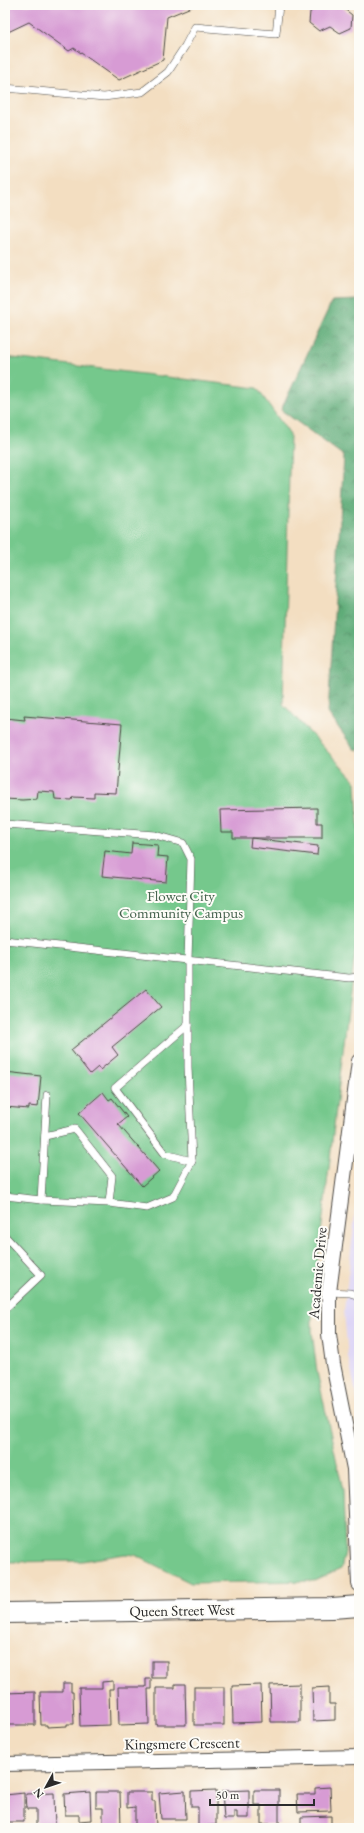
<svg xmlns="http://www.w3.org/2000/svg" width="364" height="1833" font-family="'EB Garamond',serif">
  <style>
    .built { fill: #ddd5f6 }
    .forest { fill: url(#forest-crowns); stroke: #456c52 }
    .green { fill: #74c88c; stroke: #507a5c }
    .building { fill: #d79bd4 }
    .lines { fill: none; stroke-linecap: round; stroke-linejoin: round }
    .service-casing { stroke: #494642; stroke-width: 8 }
    .minor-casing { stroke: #494642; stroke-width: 16 }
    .secondary-casing { stroke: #494642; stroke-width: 22 }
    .service { stroke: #fff; stroke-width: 7 }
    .minor { stroke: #fff; stroke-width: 14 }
    .secondary { stroke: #fff; stroke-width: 20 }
    .labels { text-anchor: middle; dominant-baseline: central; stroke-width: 4; stroke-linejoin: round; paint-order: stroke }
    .park-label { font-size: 15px; fill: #45624d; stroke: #fdfcf7 }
    .street-label { font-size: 15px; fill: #2b2b2b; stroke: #fdfcf7 }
  </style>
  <defs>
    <pattern id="forest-crowns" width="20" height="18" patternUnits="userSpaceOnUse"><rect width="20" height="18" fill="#5fac78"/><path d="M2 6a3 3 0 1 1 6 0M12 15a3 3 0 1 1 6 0" fill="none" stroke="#4f8c63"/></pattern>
  </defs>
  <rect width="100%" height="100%" fill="#fdfcf7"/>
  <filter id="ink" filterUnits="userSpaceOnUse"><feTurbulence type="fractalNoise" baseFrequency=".025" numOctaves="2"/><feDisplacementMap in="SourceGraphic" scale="8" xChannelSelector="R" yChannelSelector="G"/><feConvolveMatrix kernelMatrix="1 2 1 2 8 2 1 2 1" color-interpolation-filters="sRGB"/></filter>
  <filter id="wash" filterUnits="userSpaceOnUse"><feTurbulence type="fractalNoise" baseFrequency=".012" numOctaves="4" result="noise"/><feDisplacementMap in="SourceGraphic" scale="16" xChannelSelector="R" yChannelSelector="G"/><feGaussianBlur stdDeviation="0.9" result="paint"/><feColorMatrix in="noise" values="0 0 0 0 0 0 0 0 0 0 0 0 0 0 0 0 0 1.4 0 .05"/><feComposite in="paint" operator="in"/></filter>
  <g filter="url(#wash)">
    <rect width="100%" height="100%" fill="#f3dec1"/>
    <path class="built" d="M359,1181V1407L348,1357L344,1311Z"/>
    <path class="forest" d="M359,300V750L354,749L328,713L344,456L281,410L332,301Z"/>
    <path class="green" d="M5,357L257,388L290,435L283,704L356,782L359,845V919L312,1308V1331L317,1372L343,1490L345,1552L341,1569L314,1581L191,1583L135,1555L125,1554L82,1561L5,1562Z"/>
    <g id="blocks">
      <g class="building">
        <path d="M5,5H196L167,17L163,60L119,80L74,48L69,51L29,22L8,32L5,28Z"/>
        <path d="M321,5H343V8L352,15L351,28L340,33L330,26L319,31L309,23L310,12Z"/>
        <path d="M24,716L122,724L116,793L94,792V798L73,797L72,800L55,799L54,792L38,791L37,799L22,800L5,799V718L25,720Z"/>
        <path d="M317,808V823H322V838H233V832H221L220,810Z"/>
        <path d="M251,838L318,846L317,855L250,847Z"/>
        <path d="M132,843L158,845L157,856L168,857L166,882L102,876L105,851L131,854Z"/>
        <path d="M146,989L161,1007L112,1047L118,1055L100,1070L98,1067L90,1074L71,1050Z"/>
        <path d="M5,1072L41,1076L38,1107L29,1106V1109L5,1107Z"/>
        <path d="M103,1092L109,1100L112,1098L127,1117L118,1124L159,1171L142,1186L79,1113Z"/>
        <rect x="152" y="1661" width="15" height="17"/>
        <path d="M146,1679H151V1689H148L149,1724L119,1725L118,1687H146Z"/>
        <path d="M113,1681V1689H109L110,1725L80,1726L79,1688H102V1682Z"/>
        <path d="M63,1683H71V1692H73L74,1724H67V1726L47,1727V1725H41L40,1692H63Z"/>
        <path d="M175,1684H185L186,1725H156V1688H175Z"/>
        <path d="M300,1684V1722H271L270,1685Z"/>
        <path d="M261,1685L262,1722L233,1723L232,1686Z"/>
        <rect x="194" y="1687" width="30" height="38"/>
        <path d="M329,1687V1704H335V1720L313,1721L312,1688Z"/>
        <path d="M35,1692V1725H5V1693Z"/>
        <path d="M330,1787L331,1811L298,1812L297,1794H315V1788Z"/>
        <path d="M216,1790V1825L198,1826V1807H191V1791Z"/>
        <path d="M249,1790V1818H237V1812H234V1819H224L222,1791Z"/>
        <path d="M254,1790H279V1824H261V1805H254Z"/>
        <path d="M185,1791L186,1819H161L159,1793Z"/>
        <path d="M90,1792L91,1820L79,1821V1815H65L64,1794Z"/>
        <path d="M96,1792H120L121,1827H103V1808H96Z"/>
        <path d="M127,1792H152V1801H155L156,1828L135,1827V1807L127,1808Z"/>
        <path d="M24,1793V1822H5V1795Z"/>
        <path d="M54,1793L55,1828H36V1809H27L26,1794Z"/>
        <path d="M331,1816V1828H301V1817Z"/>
      </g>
    </g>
  </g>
  <g filter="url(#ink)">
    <use href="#blocks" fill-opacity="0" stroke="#494642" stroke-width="1"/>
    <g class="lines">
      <g class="service-casing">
        <g id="service">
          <path d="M5,88L104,97L142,92L168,72L185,46L195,27L276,34L279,5"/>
          <path d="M5,824L155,835L183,843L191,859L188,960V1067L192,1161L173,1197L147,1208L109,1203L41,1200L5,1196"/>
          <path d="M5,940L349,978L359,977"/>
          <path d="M188,1025L115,1088L165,1154L192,1161"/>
          <path d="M45,1136L75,1129L112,1176L109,1203"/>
          <path d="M348,1147L359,1149"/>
          <path d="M41,1200L47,1095"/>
          <path d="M5,1236L41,1275L5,1309"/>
          <path d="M329,1292L350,1293L359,1296"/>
        </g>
      </g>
      <g class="minor-casing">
        <g id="minor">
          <path d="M359,1061L329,1292V1334L333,1364L354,1469L359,1584"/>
          <path d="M5,1764L359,1757"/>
        </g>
      </g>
      <g class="secondary-casing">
        <path id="secondary" d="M5,1613L332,1608L359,1606"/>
      </g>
      <use href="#service" class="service"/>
      <use href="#minor" class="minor"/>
      <use href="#secondary" class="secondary"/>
    </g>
  </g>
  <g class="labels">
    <g class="park-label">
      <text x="181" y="895">Flower City<tspan x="181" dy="17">Community Campus</tspan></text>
    </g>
    <g class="street-label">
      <text transform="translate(317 1273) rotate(-85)">Academic Drive</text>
      <text transform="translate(182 1610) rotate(-1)">Queen Street West</text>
      <text transform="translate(182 1743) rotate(-1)">Kingsmere Crescent</text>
    </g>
  </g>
  <rect width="364" height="1833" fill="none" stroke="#fdfcf7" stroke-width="20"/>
  <g transform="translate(46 1787) rotate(230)" stroke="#fdfcf7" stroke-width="3" paint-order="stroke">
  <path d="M0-3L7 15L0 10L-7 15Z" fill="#2b2b2b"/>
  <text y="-6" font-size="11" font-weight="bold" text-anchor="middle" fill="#2b2b2b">N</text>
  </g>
  <path d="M210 1799v6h104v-6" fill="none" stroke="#2b2b2b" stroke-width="2"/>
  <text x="216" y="1799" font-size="12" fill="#2b2b2b" stroke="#fdfcf7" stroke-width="3" paint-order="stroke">50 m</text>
</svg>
